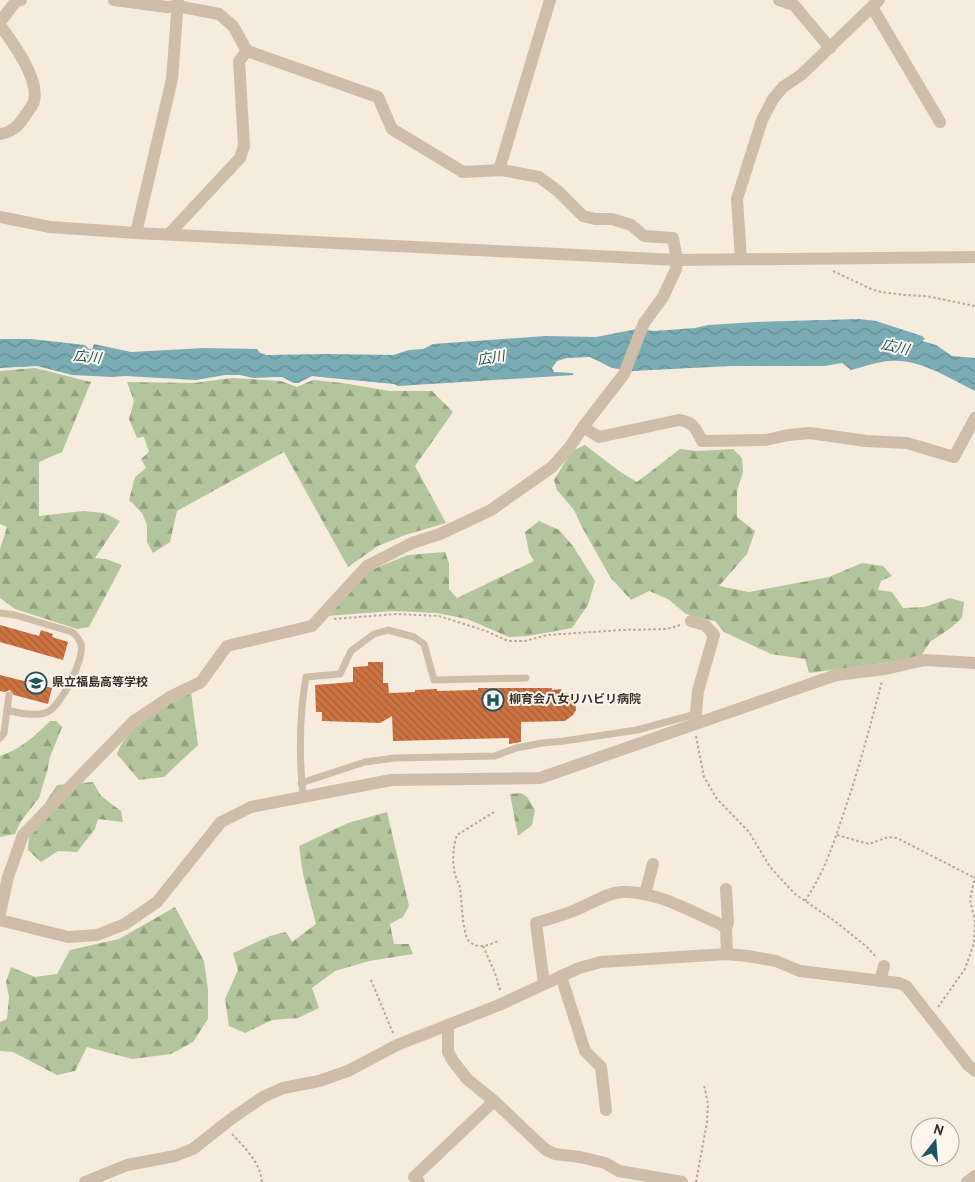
<svg xmlns="http://www.w3.org/2000/svg" width="975" height="1182" font-family="Overpass,'Noto Sans JP',sans-serif">
  <style>
    .forest { fill: url(#forest-firs) }
    .water { fill: url(#water-waves) }
    .building { fill: url(#building-back-hatch) }
    .lines { fill: none; stroke-linecap: round; stroke-linejoin: round }
    .path { stroke: #baa792; stroke-width: 2; stroke-dasharray: 2.5 2.5; stroke-linecap: butt }
    .lane { stroke: #cebda8; stroke-width: 7 }
    .street { stroke: #cebda8; stroke-width: 12 }
    .labels { text-anchor: middle; dominant-baseline: central; stroke-width: 4; stroke-linejoin: round; paint-order: stroke }
    .poi-label { font-size: 12px; font-weight: bold; fill: #3a3029; stroke: #fbf5eb; text-anchor: start }
    .water-label { font-size: 14px; font-style: italic; fill: #1b5460; stroke: #fbf5eb }
  </style>
  <defs>
    <pattern id="forest-firs" width="22" height="20" patternUnits="userSpaceOnUse" patternTransform="scale(1.25)"><rect width="22" height="20" fill="#b3c59c"/><path d="M5 1l3.5 6h-7zM16 11l3.5 6h-7z" fill="#93a07f"/></pattern>
    <pattern id="water-waves" width="16" height="10" patternUnits="userSpaceOnUse" patternTransform="scale(1.25)"><rect width="16" height="10" fill="#7aacb4"/><path d="M0 5q4-4 8 0t8 0" fill="none" stroke="#658c92"/></pattern>
    <pattern id="building-back-hatch" width="6" height="6" patternUnits="userSpaceOnUse" patternTransform="scale(1.25)"><rect width="6" height="6" fill="#cf7241"/><path d="M-1 5l2 2M0 0l6 6M5-1l2 2" fill="none" stroke="#a95e36"/></pattern>
  </defs>
  <rect width="100%" height="100%" fill="#f5ecde"/>
  <g class="forest">
    <path d="M35,368L91,382L62,452L39,462V516L83,511L104,513L120,521L95,558L106,559L122,565L89,627L77,629L15,609L0,598V549L7,527L0,524V371Z"/>
    <path d="M232,378L281,381L297,387L313,380L342,383L390,391H432L453,412L415,466L446,523L405,535L378,546L348,567L284,452L177,511L170,542L153,553L147,542V525L142,513L129,500L135,477L146,468L141,459L149,452L144,437L137,438L129,419L134,401L127,382L194,383Z"/>
    <path d="M585,445L619,471L637,482L680,449L697,451L733,449L742,458L743,472L737,491V517L755,531L747,554L719,586L749,592L829,577L862,563L883,566L892,576L881,581L878,590L892,592L903,608L925,607L950,598L964,602L962,618L952,627L930,642L921,656L884,663L809,673L805,659L771,654L724,632L715,621L686,614L668,599L649,591L631,600L610,577L582,527L574,510L557,490L554,480L572,451Z"/>
    <path d="M539,521L559,530L573,546L595,581L588,605L572,628L528,636L509,637L467,619L437,613L393,611L326,616L371,570L408,555L445,552L449,563V589L457,598L534,561L529,552L525,532Z"/>
    <path d="M191,692L198,745L164,777L139,780L117,754C128,723 165,708 191,692Z"/>
    <path d="M50,721H56L62,727L50,757L47,772L39,798L21,821L15,834L0,837V756C21,749 35,736 50,721Z"/>
    <path d="M93,782L101,796L121,811L123,822L98,819L95,829L77,852L58,851L41,862L28,850C28,826 44,805 57,785Z"/>
    <path d="M521,793L527,797L535,810L532,825L518,836L510,794Z"/>
    <path d="M387,812L409,906L403,917L390,924L394,944H409L413,954L369,961L335,971L312,988L319,1008L298,1018L272,1020L245,1033L229,1026L225,999L238,970L233,953L270,936L286,932L292,942L316,924L303,874L299,846L348,823Z"/>
    <path d="M175,907L204,961L208,990V1019L193,1042L171,1054L132,1059L87,1047L75,1071L57,1075L13,1052L0,1051V1022L7,1019L9,997L6,982L11,967L35,977L57,974L70,950L119,939Z"/>
  </g>
  <path class="water" d="M859,319L876,321L922,336L925,339L922,341L936,345L952,356L975,358V391C949,378 919,358 889,361C876,362 863,367 851,370L842,363L824,366H731L632,371L612,368L590,357L567,358L557,361L552,368L554,372L572,373L574,375L398,386L394,384L320,377L312,376L298,383H294L282,377H275L253,378L240,375H225L196,380L125,376L112,377L72,375L37,366L0,368V339H31L85,345L89,349H92L94,344L131,352L204,348L257,349L260,353L267,355L327,354L393,355L409,350L423,349L433,344L545,336L596,337L637,329L654,331L695,328L708,325L756,322Z"/>
  <g class="building">
    <path d="M0,625L39,636L41,630L53,634L52,637L68,642L63,660L0,642Z"/>
    <path d="M368,662H383V683H388L389,693L415,692V690L437,689V691L478,690V688H552V690L561,689L562,692L570,694L575,699L576,710L573,715L565,721L521,722V742L509,744V738L393,741L392,716L380,723L322,721V712H316L315,685L353,682V667L368,666Z"/>
    <path d="M0,675L52,688L48,704L14,695L10,690L5,692L0,691Z"/>
  </g>
  <g class="lines">
    <g class="path">
      <path d="M833,271L871,289L881,292L905,295L926,296L975,306"/>
      <path d="M334,619L396,614L439,616L486,631L508,641H525L547,635L622,630L667,629L680,625"/>
      <path d="M696,736L704,777L717,799L749,832L770,867L795,894L836,922L867,947L877,958"/>
      <path d="M494,812L457,835C453,846 452,863 455,874C456,879 459,883 460,888C462,900 462,933 469,941C478,950 489,945 498,941"/>
      <path d="M837,835L869,844L888,837L897,838L975,878"/>
      <path d="M805,901C826,869 834,842 846,806C860,765 871,723 882,681"/>
      <path d="M483,946L495,973L500,990"/>
      <path d="M371,980L393,1033"/>
      <path d="M938,1007L965,969L974,943L975,922L970,900L975,876"/>
      <path d="M232,1134C245,1148 260,1162 262,1182"/>
      <path d="M696,1182L707,1122L708,1104L704,1085"/>
    </g>
    <g class="lane">
      <path d="M0,613L15,615L72,632C76,635 79,639 81,644C85,659 60,709 45,713C34,716 18,713 7,710"/>
      <path d="M0,738L4,733L9,695"/>
      <path d="M301,783L365,762L395,758L495,756L516,748L542,743L564,741L637,730L696,714"/>
      <path d="M303,797C299,756 299,717 306,677L340,674L351,651L374,634L388,630L414,637L424,644L434,680L526,678"/>
    </g>
    <g class="street">
      <path d="M779,0L794,5L830,48"/>
      <path d="M872,7L940,122"/>
      <path d="M0,22L16,1L21,0"/>
      <path d="M0,25C12,42 40,79 34,101C33,106 27,112 24,117C19,126 10,133 0,134"/>
      <path d="M499,170L550,0"/>
      <path d="M0,217L50,227L136,233L677,260L975,257"/>
      <path d="M136,233L172,79L178,0"/>
      <path d="M169,234L240,158L244,146L239,61L247,51"/>
      <path d="M741,259L737,199L762,120L773,99L783,87L801,75L879,0"/>
      <path d="M583,427L599,437L679,420C694,422 695,428 702,441L766,440L788,435L810,433L866,441L907,443L954,457L975,418"/>
      <path d="M691,621L705,625L714,635L698,691L695,724"/>
      <path d="M726,889L728,922L726,928"/>
      <path d="M645,894L653,864"/>
      <path d="M0,913L8,877L23,835L134,721L170,697L201,682L227,646L312,626L367,566L412,543L440,534L491,510L552,467L569,448L583,427L624,374L644,323L663,297L676,269L677,260L673,238L644,236L631,225L612,219H595L583,216L558,191L539,177L502,170L463,172L392,129L378,97L247,51L233,26L219,14L177,6L167,7L114,0"/>
      <path d="M0,920L68,937L97,935L125,924L157,902L221,822L251,807L391,780L540,778L836,675L885,669L925,660L975,663"/>
      <path d="M561,976L585,1051L601,1067L606,1110"/>
      <path d="M880,981L884,966"/>
      <path d="M544,984L536,923C548,919 561,916 573,911C588,906 605,893 622,892C654,890 692,912 720,924L726,928L727,954"/>
      <path d="M448,1025V1052L453,1061L467,1079L494,1101L546,1150L555,1154L580,1157L605,1163L619,1171L682,1182"/>
      <path d="M85,1182L127,1165L175,1156L193,1149L231,1119L263,1097L283,1088L319,1081L348,1071L397,1045L499,1005L579,968L601,962L727,954L748,956L776,961L800,971L899,983L906,986L968,1065L975,1071"/>
      <path d="M419,1182L414,1177L494,1101"/>
      <path d="M967,1182L975,1176"/>
    </g>
  </g>
  <defs>
    <g id="school-ring" transform="scale(1.125)"><circle r="9.5" fill="#fbf5eb" stroke="#1b5460" stroke-width="1.5"/><path d="M0-5L7-2L0 1L-7-2ZM-4 1L0 2.5L4 1V4Q0 6-4 4Z" fill="#1b5460"/></g>
    <g id="hospital-ring" transform="scale(1.125)"><circle r="9.5" fill="#fbf5eb" stroke="#1b5460" stroke-width="1.5"/><path d="M-5-5h3v3.5h4V-5h3V5h-3V1.5h-4V5h-3Z" fill="#1b5460"/></g>
  </defs>
  <g fill-rule="evenodd">
    <use href="#school-ring" x="36" y="683"/>
    <use href="#hospital-ring" x="493" y="700"/>
  </g>
  <g class="labels">
    <g class="poi-label">
      <text x="52" y="683">県立福島高等学校</text>
      <text x="509" y="700">柳育会八女リハビリ病院</text>
    </g>
    <g class="water-label">
      <text transform="translate(895 348) rotate(12)">広川</text>
      <text transform="translate(87 358) rotate(6)">広川</text>
      <text transform="translate(491 359) rotate(-9)">広川</text>
    </g>
  </g>
  <g transform="translate(935 1142) rotate(17)"><circle r="24" fill="#fbf5eb" stroke="#aea69d"/>
  <path d="M0-4L9 19L0 12L-9 19Z" fill="#1b5460"/>
  <text y="-8" font-size="14" font-weight="bold" text-anchor="middle" fill="#3a3029">N</text>
  </g>
</svg>
